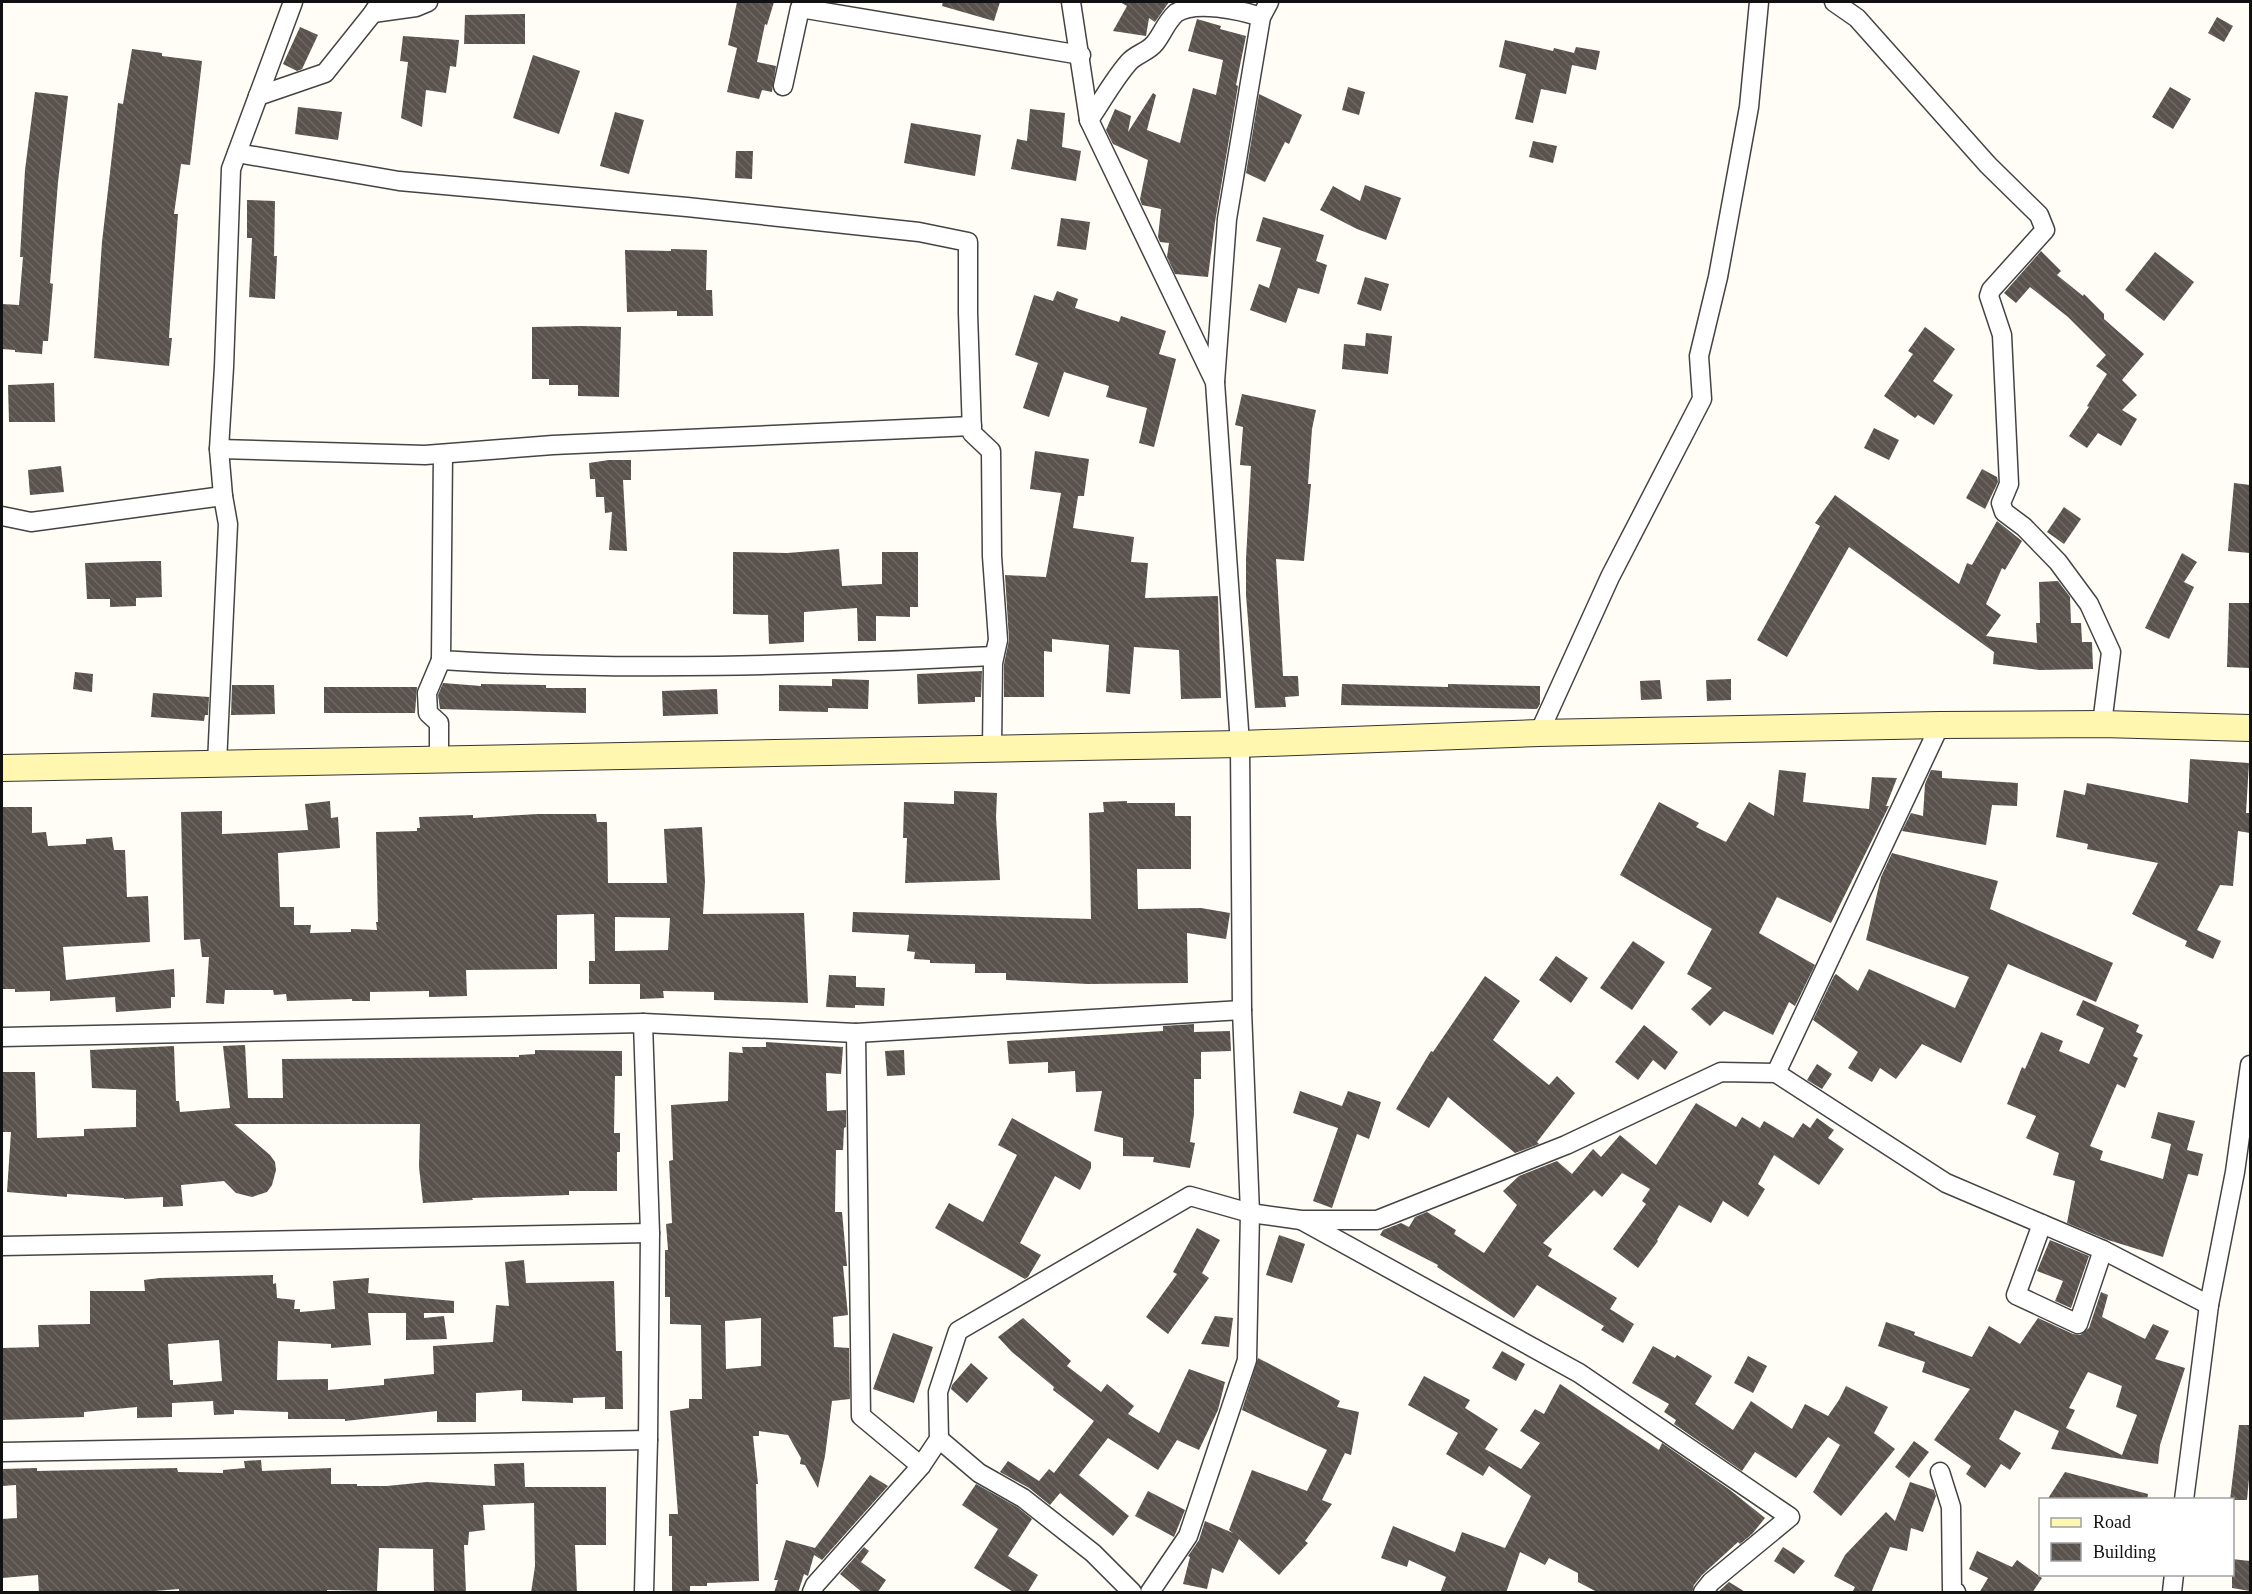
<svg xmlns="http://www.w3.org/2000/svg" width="2252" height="1594" font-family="Georgia,serif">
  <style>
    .building { fill: url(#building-back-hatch); fill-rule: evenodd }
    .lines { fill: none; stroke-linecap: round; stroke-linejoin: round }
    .street-casing { stroke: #444; stroke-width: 21 }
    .secondary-casing { stroke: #333; stroke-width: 28 }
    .street { stroke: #fff; stroke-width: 18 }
    .secondary { stroke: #fff6b0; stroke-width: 26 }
  </style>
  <defs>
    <pattern id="building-back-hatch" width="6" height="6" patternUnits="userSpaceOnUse" patternTransform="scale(1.5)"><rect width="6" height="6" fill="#5a524d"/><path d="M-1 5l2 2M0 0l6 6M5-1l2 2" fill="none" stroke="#6d6662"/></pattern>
  </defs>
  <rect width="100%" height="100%" fill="#fffdf5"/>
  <g class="building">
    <path d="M737,2H774L767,25L765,24L757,62L776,66L772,92L762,90L759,99L727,92L737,48L728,45Z"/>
    <path d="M943,2H1000L994,21L942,6Z"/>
    <path d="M1120,2H1169L1155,22L1149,18L1146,36L1113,31L1127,6Z"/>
    <path d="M525,14V44H464L465,15Z"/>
    <path d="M2217,17L2233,26L2224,42L2208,33Z"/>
    <path d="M1197,19L1221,26L1220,29L1246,36L1236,85L1238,86L1215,222L1208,277L1175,274L1167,257L1169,243L1160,242L1158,237L1161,209L1142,205L1140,199L1148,160L1113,144L1106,130L1115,109L1131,116L1128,132L1153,93L1156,95L1147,130L1180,143L1193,88L1216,95L1223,60L1188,51Z"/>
    <path d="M300,27L318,35L302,69L297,71L283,64Z"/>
    <path d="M403,36L459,40L456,67L450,66L446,93L426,90L422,127L401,118L408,62L400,61Z"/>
    <path d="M1505,40L1553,51L1554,48L1574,53L1576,47L1600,51L1596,70L1572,65L1566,94L1541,89L1533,123L1515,119L1526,74L1499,67Z"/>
    <path d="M132,49L162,53V56L202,61L190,165L181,164L174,214H178L169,338H172L169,366L94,358L102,242L118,103L123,104Z"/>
    <path d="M533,55L580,71L559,134L513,118Z"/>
    <path d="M1348,87L1365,92L1359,115L1342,110Z"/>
    <path d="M2170,87L2191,99L2173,129L2152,117Z"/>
    <path d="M35,92L68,96L58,182L50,283L53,284L48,341H43L42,354L15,352V350L2,349V304L19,305L23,257H20L25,170Z"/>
    <path d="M1259,94L1302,115L1289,144L1285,142L1265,182L1246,173Z"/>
    <path d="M298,107L342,112L338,140L295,134Z"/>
    <path d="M1030,109L1065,113L1062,147L1081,151L1076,181L1011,169L1017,139L1027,141Z"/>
    <path d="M615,112L644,120L629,174L600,166Z"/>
    <path d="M911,123L981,135L975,176L904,163Z"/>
    <path d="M1533,141L1557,146L1553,163L1529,157Z"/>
    <path d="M736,151H753L752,179L735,178Z"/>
    <path d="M1365,185L1401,198L1386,240L1357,229L1320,210L1333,186L1360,201Z"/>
    <path d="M247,200L275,201L274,256H277L275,299L249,297L252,238H247Z"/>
    <path d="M1263,217L1324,235L1316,261L1327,265L1319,294L1298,288L1286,323L1250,310L1259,284L1269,288L1281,248L1256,241Z"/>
    <path d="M1061,218L1090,222L1086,250L1057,246Z"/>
    <path d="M671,249L707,250L706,290H712L713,316H677V311L627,312L625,250L671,251Z"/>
    <path d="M2041,251L2061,271L2057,275L2083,296L2084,294L2104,314V319L2144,354L2122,380L2137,395L2122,410L2137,419L2121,446L2098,433L2087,448L2069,436L2089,407L2087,406L2107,374L2096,366L2106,355L2068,317L2030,287L2016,303L2004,293Z"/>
    <path d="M2155,252L2194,282L2164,321L2125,290Z"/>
    <path d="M1365,277L1389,284L1381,311L1357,304Z"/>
    <path d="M1057,291L1078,299L1075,308L1119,322L1121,316L1166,331L1159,354L1176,359L1154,447L1139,443L1147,408L1106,397L1109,386L1064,372L1049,417L1023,408L1038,363L1015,355L1034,295L1053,301Z"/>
    <path d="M580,326L621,327L619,397L578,396V385H549V379H532V327Z"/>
    <path d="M1925,327L1955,349L1933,381L1953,395L1934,425L1918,415L1915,418L1884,396L1913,354L1908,351Z"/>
    <path d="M1366,333L1392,336L1388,374L1342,369L1344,344L1365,346Z"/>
    <path d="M54,383L55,422H9L8,385Z"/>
    <path d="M1242,394L1316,410L1312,429L1308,484H1311L1304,561L1276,559L1283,676H1298L1299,696L1285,697L1286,707L1255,708L1246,595V559L1251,466L1240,465L1243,427L1235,425Z"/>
    <path d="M1874,428L1899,440L1889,460L1864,448Z"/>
    <path d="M1035,451L1089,459L1084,496H1078L1073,528L1134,537L1131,562L1148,563L1145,598L1218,596L1221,698L1181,699L1179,650L1134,647L1130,694L1106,692L1109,645L1052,639V652L1044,651V697H1004V664L1009,640L1005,575L1046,577L1061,493L1030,489Z"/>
    <path d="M609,460H631V480H623L627,551L609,550L612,512L605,513L604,497H596L595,479H590L589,463Z"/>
    <path d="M61,466L64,492L30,495L28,470Z"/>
    <path d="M1982,469L1997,477L1998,482L1985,509L1966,498Z"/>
    <path d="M2234,483L2250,485V553L2228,551Z"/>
    <path d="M1835,495L1959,584L1967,563L1972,565L1997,521L2022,541L2005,570L2002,568L1986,604L2001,615L1986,636L2037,643L2036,623H2040L2039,582L2058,581L2070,597L2071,623H2081L2082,642H2092L2093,669L2039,670L1993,664L1994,652L1849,547L1787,657L1757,640L1820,526L1815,523Z"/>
    <path d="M2064,507L2081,519L2064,544L2047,532Z"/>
    <path d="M839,549L842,586L882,584V552H918V607H910V617L876,616V641H858L857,608L804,612V642L769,644L768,615L733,614V552L787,553Z"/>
    <path d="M2182,553L2197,562L2184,582L2194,587L2169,639L2145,628Z"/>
    <path d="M148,561H161L162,597L136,598V606L110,607V599H87L85,563Z"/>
    <path d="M2229,603H2250V668L2227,667Z"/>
    <path d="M982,671L981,697H975V702L918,704L917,674Z"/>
    <path d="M75,672L93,674L92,692L73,689Z"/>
    <path d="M832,679L869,680L868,709L828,708V712L779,711V685L832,686Z"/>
    <path d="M1731,679V700L1707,701L1706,680Z"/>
    <path d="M1660,680L1662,699L1641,700L1640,681Z"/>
    <path d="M443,683L481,686V684L546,685V688H586V713L440,709L438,695Z"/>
    <path d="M1342,684L1448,687V684L1540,686V704L1537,709L1341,705Z"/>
    <path d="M232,685H274L275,714L231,715Z"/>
    <path d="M324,687H417L415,713H324Z"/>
    <path d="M717,689L718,714L663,716L662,691Z"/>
    <path d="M153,693L209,697L208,715H205L204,721L151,717Z"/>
    <path d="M2190,759L2249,763L2246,813H2250V833L2238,831L2233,886L2220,885L2197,930L2221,941L2213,959L2185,946L2187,941L2132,914L2158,863L2087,849L2088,844L2056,837L2064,790L2085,795L2087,783L2188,803Z"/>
    <path d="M1779,770L1806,773L1803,802L1869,809L1872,777L1897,778L1886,806H1889L1831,923L1777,897L1759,933L1815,965L1795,1006L1789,1002L1773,1035L1724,1011L1710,1026L1691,1009L1712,988L1687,974L1712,929L1620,875L1659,802L1699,823L1696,827L1726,842L1749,802L1774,816Z"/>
    <path d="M1931,770L1942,771V778L2018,783L2017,806L1992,805L1986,845L1902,831L1911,813L1923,816L1925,784Z"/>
    <path d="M954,791L997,793L996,817L1000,880L905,883L907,838H903L904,802L954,804Z"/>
    <path d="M330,801L331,818L338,817L340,848L278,853L280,907H294V925H311L310,933L351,932V929L377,930L376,922H378L376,832L417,831V828H420L419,817L473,815V818L538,814H596L597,822H607L608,883H667L664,829L702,827L705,882L703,914L804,913L808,1003L714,1000V992L663,991L664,998L640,999V984H589V961H595L594,914L557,915V969L466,970L467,996L429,997V991L370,992V1001H352V999L287,1001L286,994L274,995L273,990H225L224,1004L206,1003L209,957H202L200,939L184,940L181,812L222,811V834L308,830L305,804ZM615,917L670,918L668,950L615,951Z"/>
    <path d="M1127,801V803H1175V816H1191V869H1137L1138,909L1201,908L1230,913L1226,939L1187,933L1188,983L1088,984L1006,980V973H975V964L930,963V960L914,959L915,952L907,951L909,935L852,932L853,912L1091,919L1089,813L1104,812L1103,802Z"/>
    <path d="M2,807H32V833L46,832L48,846L86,844V839L112,837L114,850H125L127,897L148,896L150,942L63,947L66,980L174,969L175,997H171V1008L116,1012L115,997L50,1001V991L15,992V989H2Z"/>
    <path d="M1892,853L1998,881L1990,909L2113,963L2096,1002L2008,964L1961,1063L1922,1044L1896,1079L1880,1068L1872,1082L1848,1068L1858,1052L1813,1020L1834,976L1836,974L1858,991L1869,969L1955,1008L1969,977L1866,940L1881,877Z"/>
    <path d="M1633,941L1665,962L1632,1010L1600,988Z"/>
    <path d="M1556,956L1588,978L1571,1003L1539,980Z"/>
    <path d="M829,975L856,976V987L885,988L884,1006L855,1005V1008L826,1007Z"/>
    <path d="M1485,976L1520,1001L1493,1040L1549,1085L1557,1076L1575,1093L1537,1142L1539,1144L1515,1153L1448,1097L1429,1128L1396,1109L1431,1051L1433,1052Z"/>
    <path d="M2083,1000L2139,1025L2136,1032L2143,1035L2133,1056L2138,1058L2125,1088L2117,1084L2090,1146L2103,1151L2100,1160L2163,1179L2171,1144L2151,1138L2158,1112L2195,1121L2187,1150L2203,1154L2198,1176L2188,1174L2163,1257L2108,1240L2067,1223L2075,1181L2053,1175L2059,1153L2026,1138L2036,1116L2007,1104L2022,1067L2025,1069L2041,1032L2063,1041L2059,1051L2089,1064L2104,1028L2076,1015Z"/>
    <path d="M1194,1024V1032L1230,1031L1231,1051L1201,1052V1079H1194V1114L1190,1142L1195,1143L1190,1168L1153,1162L1154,1157L1123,1156V1138L1094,1131L1102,1091L1076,1092L1075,1071L1048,1073V1062L1009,1064L1007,1041L1163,1031V1026Z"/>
    <path d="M1644,1025L1678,1052L1665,1070L1653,1060L1638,1080L1615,1062Z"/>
    <path d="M766,1042L843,1047L841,1074L826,1073L827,1111L846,1110V1127L844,1128L843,1150H836L835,1212H842L847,1266H843L848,1315L833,1317L834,1347L849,1348L850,1399L832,1401L825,1456L818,1488L805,1465L800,1464L801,1458L788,1435L759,1431V1436H753L758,1484H756L759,1581L707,1583V1586H690V1593H672V1536H669V1514H678L670,1411L689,1408V1399H702L701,1325L670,1324V1297H665V1250H668L666,1224L672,1223L669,1161L673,1160L671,1105L728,1101L729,1052L743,1053L742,1047H766ZM761,1318V1366L726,1369L725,1321Z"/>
    <path d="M245,1045L248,1098H283L282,1059L519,1057V1055L535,1054V1050L622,1051V1076H615L614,1133H620V1152H617V1191H569V1195L472,1198L473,1200L423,1203L419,1167L420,1124H234L270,1155L275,1162L276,1170L272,1185L267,1192L252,1197L236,1193L224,1181L181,1185L183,1206L163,1207V1197L124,1199V1198L67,1194V1197L7,1192L11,1132H2V1072H35L37,1138L84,1136V1129L136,1127V1090L92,1088L90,1050L174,1046L176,1101H179L180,1112L230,1108L223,1046Z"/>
    <path d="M904,1050L905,1075L887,1076L885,1051Z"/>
    <path d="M1817,1064L1832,1074L1822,1089L1807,1080Z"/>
    <path d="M1300,1091L1342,1106L1348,1091L1381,1102L1369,1139L1357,1134L1332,1208L1313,1201L1338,1128L1293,1113Z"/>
    <path d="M1696,1103L1736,1127L1742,1117L1760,1128L1764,1121L1793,1138L1803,1123L1810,1128L1817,1118L1834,1130L1828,1138L1844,1149L1819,1185L1774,1155L1758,1184L1765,1189L1748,1217L1723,1201L1711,1223L1679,1205L1657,1240L1658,1241L1638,1268L1613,1249L1646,1204L1642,1201L1650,1189L1622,1173L1602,1197L1594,1190L1543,1243L1552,1249L1548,1256L1617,1298L1610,1309L1634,1324L1623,1343L1601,1330L1604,1326L1537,1285L1514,1318L1437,1267L1438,1265L1380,1235L1383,1230L1401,1223L1409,1227L1415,1217L1427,1212L1456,1230L1454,1234L1484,1253L1517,1205L1503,1191L1519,1176L1557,1161L1572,1174L1593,1149L1601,1157L1620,1135L1656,1165Z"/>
    <path d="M1012,1118L1091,1162V1168L1080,1190L1055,1176L1020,1243L1041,1255L1028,1277L1025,1279L935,1228L949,1203L983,1222L1017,1155L998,1145Z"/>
    <path d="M1197,1228L1220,1240L1202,1273L1209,1278L1168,1334L1146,1317L1177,1274L1173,1272Z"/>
    <path d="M1279,1235L1305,1244L1292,1283L1266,1275Z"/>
    <path d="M2050,1240L2089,1256L2071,1308L2055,1301L2063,1281L2037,1271Z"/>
    <path d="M524,1260L526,1283L614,1281L616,1351H622L623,1409H605V1397L573,1398V1403L522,1401V1390L476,1393V1422H437V1411L345,1421V1419H288V1412L234,1410V1414L214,1415L213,1401L172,1403V1417L137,1418V1407L84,1412V1417L2,1420V1348L39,1347L38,1325L90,1324V1291H145L144,1280L160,1278L273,1275V1284L276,1283L277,1298L295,1300L294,1309H300V1312L335,1309L333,1281L369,1278L368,1293L454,1301V1313H424V1318L444,1316L447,1339L406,1340V1313H368L371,1345L331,1348V1344L278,1341L277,1380L328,1379V1390L384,1385V1379L434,1374L433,1346L493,1342L496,1305L509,1306L505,1262ZM219,1340L222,1381L173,1385V1380H170L168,1344Z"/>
    <path d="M2101,1292L2108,1295L2102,1317L2145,1339L2153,1324L2169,1331L2155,1359L2185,1368L2160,1445L2158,1464L2051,1449L2059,1431L2015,1410L1999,1439L2021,1453L2010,1470L2001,1464L1985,1488L1966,1474L1971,1466L1934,1440L1970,1389L1922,1372L1925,1362L1878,1346L1886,1322L1915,1332L1914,1335L1972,1357L1989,1326L2020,1344L2038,1318L2073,1334L2080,1335L2089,1328ZM2088,1372L2122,1386L2116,1407L2137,1415L2122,1455L2066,1428L2075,1410L2069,1408Z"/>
    <path d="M1215,1316L1233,1318L1229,1347L1201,1344Z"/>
    <path d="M1023,1318L1071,1361L1067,1366L1101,1392L1107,1384L1134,1406L1128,1414L1159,1433L1189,1369L1225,1382L1218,1410L1199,1450L1177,1440L1158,1470L1108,1438L1079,1475L1129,1516L1113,1536L1060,1493L1050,1505L1029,1488L1000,1472L1008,1461L1039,1481L1049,1469L1054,1473L1094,1421L1053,1390L1054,1387L1012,1352L998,1337Z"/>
    <path d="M893,1333L933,1347L914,1403L873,1389Z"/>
    <path d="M1653,1346L1675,1358L1677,1355L1712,1376L1695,1404L1733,1430L1751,1401L1792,1429L1805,1404L1828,1416L1839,1400L1846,1386L1888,1407L1874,1433L1895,1449L1841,1516L1813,1492L1840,1445L1828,1437L1796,1478L1755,1452L1742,1471L1674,1424L1676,1420L1664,1412L1669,1404L1632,1383Z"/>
    <path d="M1502,1351L1525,1364L1516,1381L1492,1368Z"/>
    <path d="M1748,1356L1767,1366L1753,1393L1734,1383Z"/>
    <path d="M1258,1358L1340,1401L1337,1407L1359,1412L1351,1455L1345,1453L1322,1500L1332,1504L1305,1541L1308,1543L1279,1575L1239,1539L1223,1573L1212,1568L1207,1589L1183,1584L1190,1557L1188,1556L1199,1540L1205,1521L1233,1533L1229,1530L1252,1470L1307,1491L1327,1450L1242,1410Z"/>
    <path d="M971,1363L988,1378L967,1403L951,1389L952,1385Z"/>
    <path d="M1424,1376L1470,1400L1465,1408L1498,1429L1485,1449L1521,1469L1540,1443L1520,1431L1535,1409L1544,1414L1560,1384L1659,1450L1662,1443L1730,1490L1765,1518L1752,1534L1740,1544L1738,1542L1702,1575L1694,1585L1692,1593H1599L1578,1582V1573L1549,1558L1545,1565L1520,1552L1506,1593H1440L1446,1577L1409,1560L1407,1567L1381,1558L1393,1526L1455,1552L1462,1532L1505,1548L1531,1496L1489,1466L1483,1476L1446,1454L1458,1433L1408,1405Z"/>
    <path d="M2239,1425H2250V1468L2247,1500H2230Z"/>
    <path d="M1914,1441L1929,1452L1909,1478L1895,1467Z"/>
    <path d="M261,1460L262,1471L331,1468V1484H357V1486H387L427,1482L495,1486L494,1464L524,1463L525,1487H606V1545H575L577,1593H531L535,1566L534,1503L483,1505L485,1530L469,1532L468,1545H464L466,1593H434L433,1549L379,1548L377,1591L327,1590V1593H179V1589L130,1593H39L38,1575L2,1578V1519L17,1518L16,1485L2,1486V1469L37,1468V1471L177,1468L178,1472L223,1473V1470L245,1468L244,1461Z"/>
    <path d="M2065,1472L2148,1494L2147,1500H2047Z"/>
    <path d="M870,1475L888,1486L822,1560L814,1555L808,1576L804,1574L798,1593H774L778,1580H774L786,1540L815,1548Z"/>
    <path d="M1910,1482L1934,1490L1936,1496L1923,1532L1911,1528L1907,1551L1890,1547L1871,1593H1852L1855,1587L1834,1576L1845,1555L1886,1512L1895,1521Z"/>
    <path d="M976,1484L1017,1507L1032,1519L1008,1556L1038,1575L1027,1593H1015L974,1568L998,1529L962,1505Z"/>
    <path d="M1148,1491L1185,1510L1174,1537L1135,1516Z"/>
    <path d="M864,1547L869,1551L861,1562L886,1580L877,1593H863L840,1574Z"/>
    <path d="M1783,1547L1805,1561L1794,1574L1774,1561Z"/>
    <path d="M1977,1551L2012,1567L2017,1560L2042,1578L2032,1593H1979L1988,1578L1969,1569Z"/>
    <path d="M2232,1559L2250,1561V1591L2232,1588Z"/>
    <path d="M1729,1582L1747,1593H1717Z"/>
  </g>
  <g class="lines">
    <g class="street-casing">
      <g id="street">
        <path d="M1071,2L1089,120L1215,382L1240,744L1242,1010L1250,1213L1247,1360L1188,1536L1150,1592"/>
        <path d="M1834,2L1857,18L1988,165L2039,215L2045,230L1991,290L1989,296L2002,335L2009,484L2001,503L2004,512L2024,527L2058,562L2089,604L2111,652L2102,724"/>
        <path d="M373,13L416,7L428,2"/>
        <path d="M783,86L800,8L1081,55"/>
        <path d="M258,96L325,73L373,13L380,2"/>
        <path d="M1089,120C1102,101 1114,79 1129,62C1136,54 1148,52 1155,43C1163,33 1166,22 1176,13C1195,0 1240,10 1261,17"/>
        <path d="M237,153L399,181L687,207L919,232L968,242V313L972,433L991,451L992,556L998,640L993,663L992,749"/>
        <path d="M1215,382L1227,219L1261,17L1269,2"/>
        <path d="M219,449L425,455L553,445L972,426"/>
        <path d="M443,454L441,660C625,672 810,665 994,656"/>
        <path d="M2,516L31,522L223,496"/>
        <path d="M1539,733L1610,577L1702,399L1699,356L1718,277L1749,107L1759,2"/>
        <path d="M439,759V723L428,713L427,693L441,660"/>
        <path d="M217,764L228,524L223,496L219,449L224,367L231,169L293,2"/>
        <path d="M643,1023L650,1233L648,1440L644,1592"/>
        <path d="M856,1033L861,1416L921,1466L939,1439L938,1392L958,1331L1190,1196L1250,1213L1301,1220H1377L1566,1145L1721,1072L1776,1073L1946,1183L2103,1250L2209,1305"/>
        <path d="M2,1037L643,1023L856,1033L1242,1010"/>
        <path d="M1776,1073L1940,725"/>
        <path d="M1303,1221L1579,1373L1790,1517L1711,1582L1703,1592"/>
        <path d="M2042,1224L2016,1295L2078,1324L2103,1250"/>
        <path d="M2,1246L650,1233"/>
        <path d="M939,1439L979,1473L1023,1498L1093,1553L1132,1592"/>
        <path d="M2,1452L648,1440"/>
        <path d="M1940,1472L1951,1507L1952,1590L1956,1592"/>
        <path d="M2184,1500L2209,1305L2235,1172L2250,1065"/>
        <path d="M812,1592L815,1585L921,1466"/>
        <path d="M2172,1592L2174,1574"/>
      </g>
    </g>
    <g class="secondary-casing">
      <path id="secondary" d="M2,768L1240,744L1539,733L1940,725L2102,724L2250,728"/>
    </g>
    <use href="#street" class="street"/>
    <use href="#secondary" class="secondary"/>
  </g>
  <rect width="2252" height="1594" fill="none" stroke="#111111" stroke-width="6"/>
  <rect x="2039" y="1498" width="195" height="78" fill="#ffffff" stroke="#a0a0a0" stroke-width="1.5"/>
  <rect x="2051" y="1518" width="30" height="9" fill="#fff6b0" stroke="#a0a0a0" stroke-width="1.5"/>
  <text x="2093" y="1528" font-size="18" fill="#111111">Road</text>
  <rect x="2051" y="1543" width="30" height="18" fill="url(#building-back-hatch)" stroke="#a0a0a0" stroke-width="1.5"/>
  <text x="2093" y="1558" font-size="18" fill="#111111">Building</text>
</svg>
